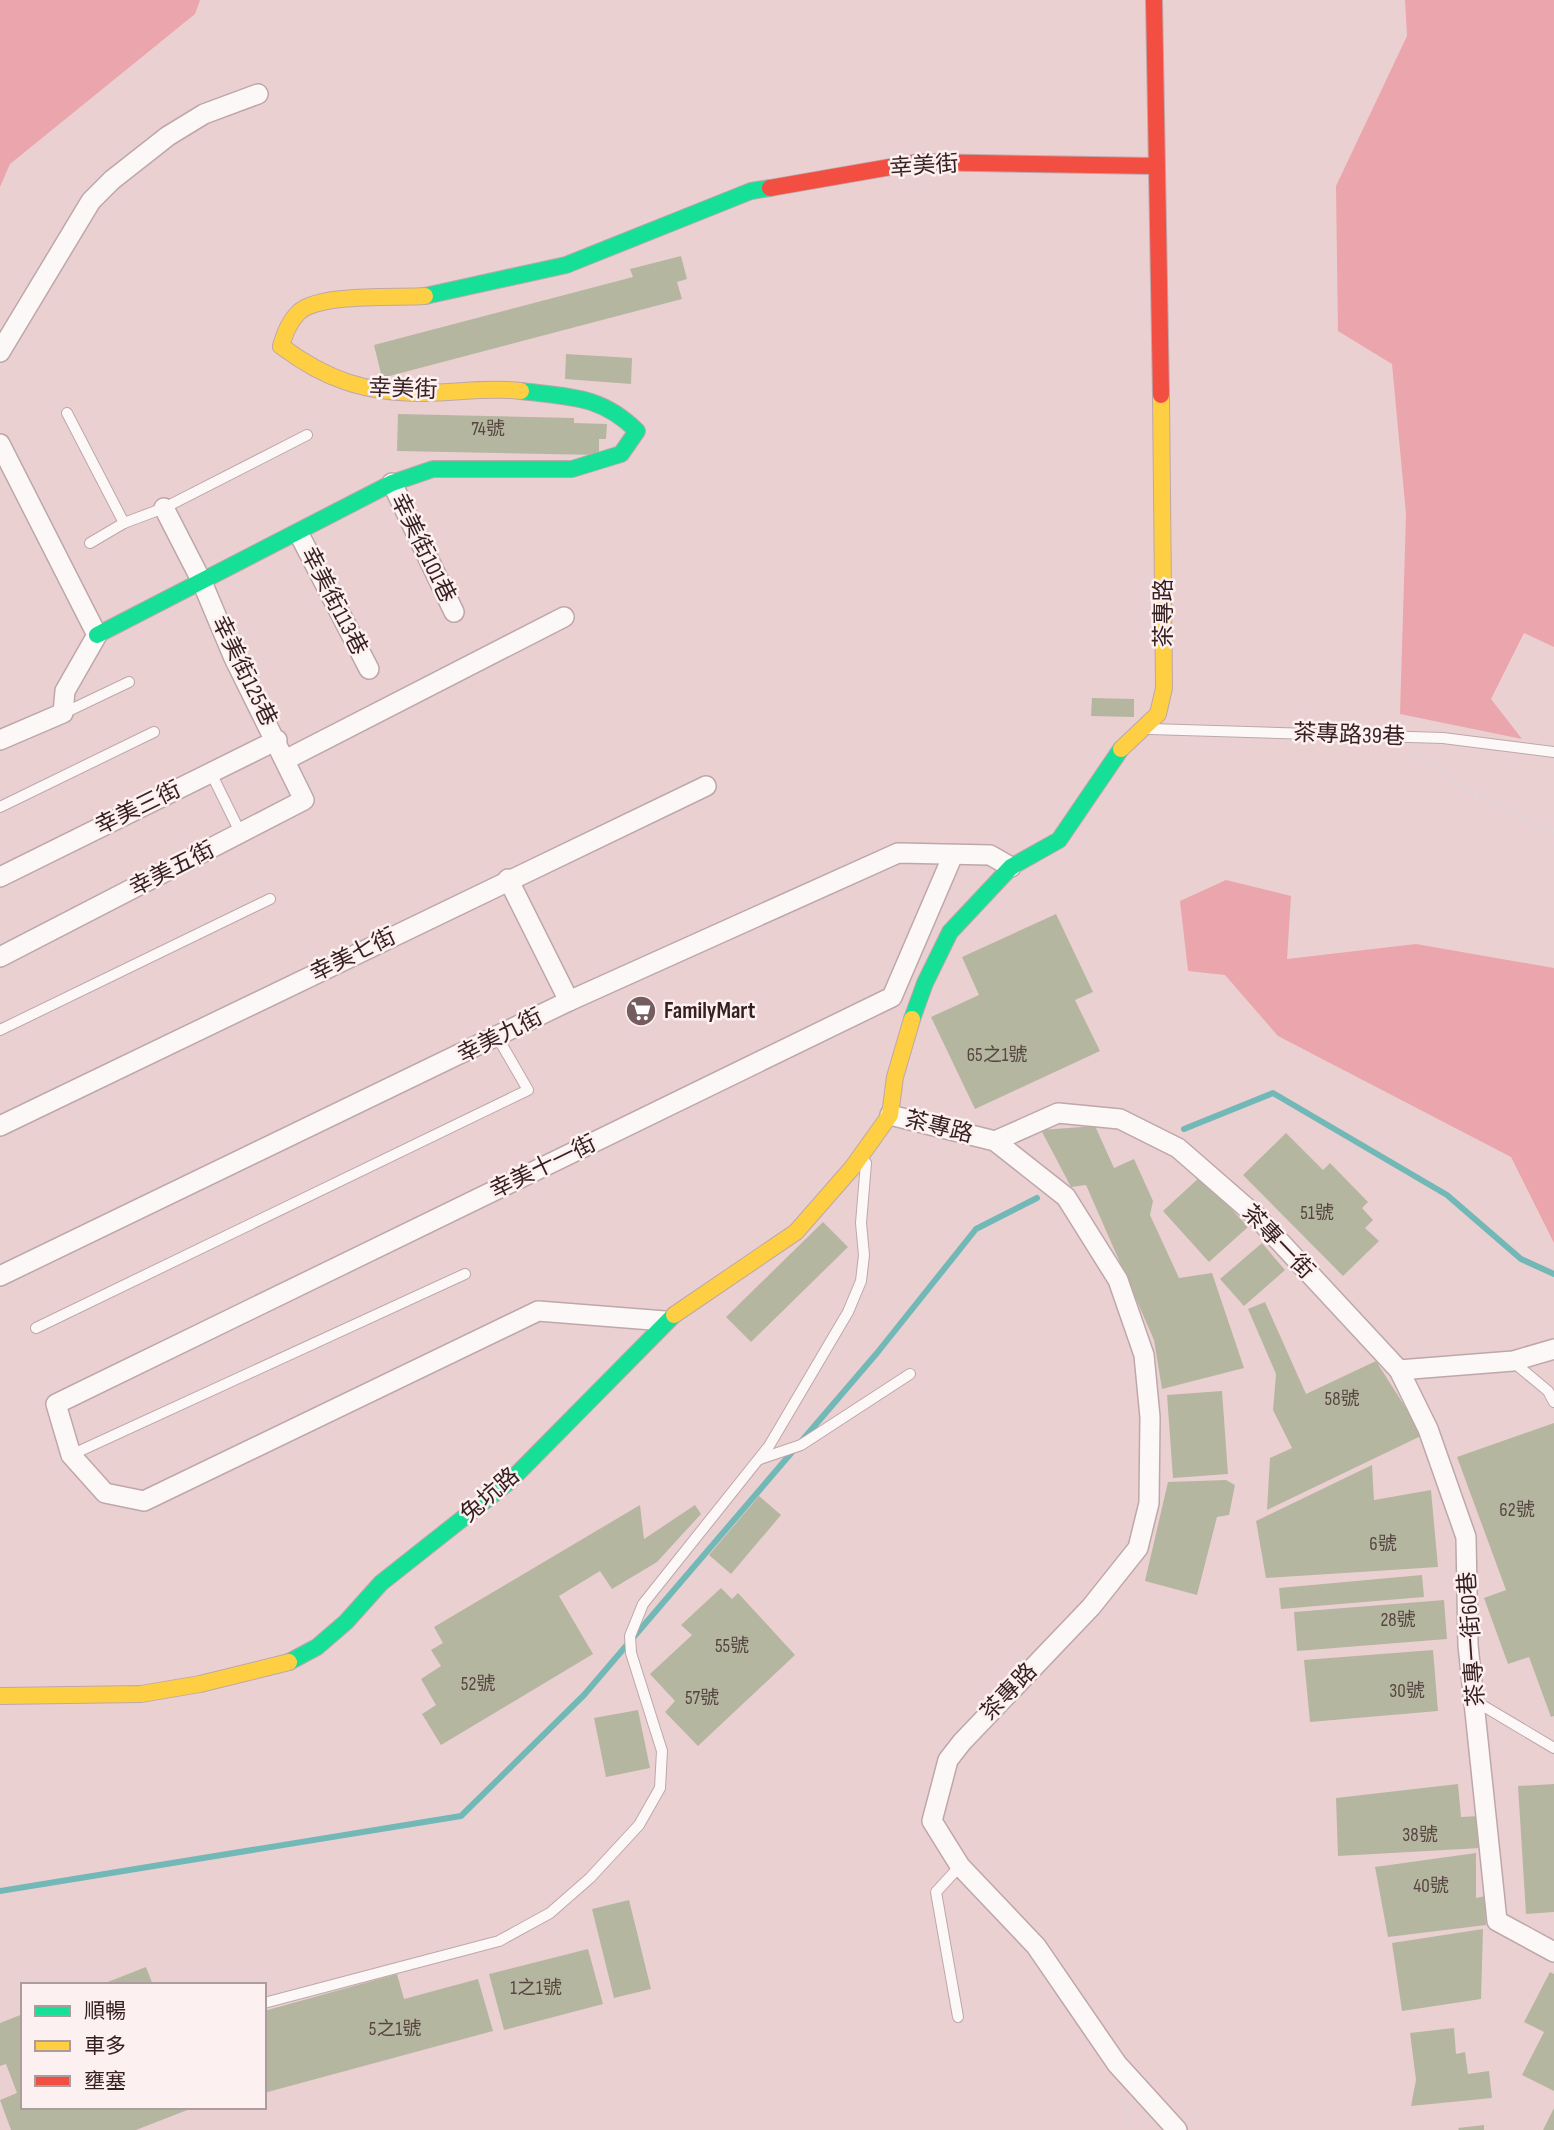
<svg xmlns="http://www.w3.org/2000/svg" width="1554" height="2130" font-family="'Sofia Sans Condensed','Noto Sans TC',sans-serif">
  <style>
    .green { fill: #eba5ac }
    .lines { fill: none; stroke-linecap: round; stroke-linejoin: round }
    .stream { stroke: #72b8b7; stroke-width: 6 }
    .building { fill: #b5b6a0 }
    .lane-casing { stroke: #bea7a9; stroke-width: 12 }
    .street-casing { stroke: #bea7a9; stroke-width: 22 }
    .fast-casing { stroke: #bea7a9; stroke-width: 18 }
    .slow-casing { stroke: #bea7a9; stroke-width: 18 }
    .jam-casing { stroke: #bea7a9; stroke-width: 18 }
    .path { stroke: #dfd7d7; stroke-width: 3.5; stroke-dasharray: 3.5 5; stroke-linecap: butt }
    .lane { stroke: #fcf8f8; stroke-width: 10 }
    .street { stroke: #fcf8f8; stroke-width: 19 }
    .fast { stroke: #16e098; stroke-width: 16 }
    .slow { stroke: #ffcf43; stroke-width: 16 }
    .jam { stroke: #f24e42; stroke-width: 16 }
    .labels { text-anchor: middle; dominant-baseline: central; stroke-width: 5; stroke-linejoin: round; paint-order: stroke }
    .number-label { font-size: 19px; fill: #564541 }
    .street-label { font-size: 23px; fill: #361f21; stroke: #fdf0f0 }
    .poi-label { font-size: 23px; font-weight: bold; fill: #361f21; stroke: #fdf0f0; text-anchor: start }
  </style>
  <rect width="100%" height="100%" fill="#ebd0d2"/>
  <g class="green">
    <path d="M0,0H200L195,14L10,164L0,187Z"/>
    <path d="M1405,0H1554V647L1524,633L1491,699L1522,739L1400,714L1406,514L1392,364L1338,331L1336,186L1407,36Z"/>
    <path d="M1226,880L1291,896L1287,959L1416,944L1554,968V1243L1511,1157L1278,1036L1225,975L1188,971L1180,901Z"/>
  </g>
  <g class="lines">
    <g class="stream">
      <path d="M1184,1129L1273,1093L1447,1195L1521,1259L1554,1274"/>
      <path d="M0,1891L461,1816L584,1695L877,1353L976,1229L1037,1198"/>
    </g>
  </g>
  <g class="building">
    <path d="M681,256L687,279L677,282L682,299L382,378L374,345L633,277L630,269Z"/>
    <path d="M566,354L632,358L631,384L565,379Z"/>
    <path d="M398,414L574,418V423L607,424L606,439H599V455L397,451Z"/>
    <path d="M1092,698L1134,699V717L1091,716Z"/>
    <path d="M1056,914L1093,992L1075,1000L1100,1051L975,1109L931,1017L979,995L962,957Z"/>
    <path d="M1095,1126L1114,1168L1134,1159L1153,1201L1150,1215L1179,1278L1212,1273L1244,1368L1162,1389L1154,1340L1086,1185L1071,1187L1041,1130Z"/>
    <path d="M1286,1133L1323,1170L1330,1163L1368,1202L1362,1208L1373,1220L1365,1228L1379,1241L1343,1276L1243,1175Z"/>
    <path d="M1201,1176L1248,1227L1209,1262L1163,1211Z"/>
    <path d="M823,1222L848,1247L751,1342L726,1317Z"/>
    <path d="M1262,1243L1285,1270L1244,1306L1220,1279Z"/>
    <path d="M1265,1302L1306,1394L1376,1361L1423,1435L1267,1510L1270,1458L1292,1448L1273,1410L1276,1374L1248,1309Z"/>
    <path d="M1222,1391L1228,1474L1173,1478L1167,1395Z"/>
    <path d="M1554,1423V1716L1551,1717L1529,1657L1508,1664L1484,1598L1506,1590L1457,1457Z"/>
    <path d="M1372,1465L1374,1500L1431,1490L1438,1567L1266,1578L1256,1521Z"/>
    <path d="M1226,1480L1235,1485L1229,1515L1217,1517L1197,1595L1145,1581L1168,1482Z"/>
    <path d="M759,1496L781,1515L731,1574L709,1555Z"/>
    <path d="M640,1505L644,1539L695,1505L701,1514L657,1562L612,1589L600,1571L559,1596L593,1654L441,1745L422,1714L436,1705L421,1679L441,1666L431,1650L443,1643L434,1627Z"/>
    <path d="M1422,1575L1424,1597L1281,1609L1279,1588Z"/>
    <path d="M721,1588L732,1599L738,1593L795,1655L698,1746L665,1712L675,1701L650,1674L692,1635L681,1625Z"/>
    <path d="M1444,1600L1447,1639L1297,1651L1294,1612Z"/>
    <path d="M1433,1650L1438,1711L1310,1722L1304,1660Z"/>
    <path d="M638,1710L650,1768L606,1777L594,1718Z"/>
    <path d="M1458,1784L1461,1817L1479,1816L1481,1848L1338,1856L1336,1798Z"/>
    <path d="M1554,1784V1912L1526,1914L1518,1786Z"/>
    <path d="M1476,1853V1898L1485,1896L1486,1925L1388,1937L1375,1867Z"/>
    <path d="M629,1900L651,1989L614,1998L592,1909Z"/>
    <path d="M1483,1929L1481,1999L1402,2011L1392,1943Z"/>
    <path d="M588,1949L603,2004L504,2030L489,1974Z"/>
    <path d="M146,1967L153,1985H100Z"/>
    <path d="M1550,1972L1554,1974V2091L1522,2075L1544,2032L1524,2022Z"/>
    <path d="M397,1974L404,1999L478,1979L493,2031L264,2093V2034L267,2033L264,2011Z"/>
    <path d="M23,2014V2107H195L136,2130H11L0,2100L17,2093L6,2064L0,2066V2023Z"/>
    <path d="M1454,2028L1456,2054L1465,2052L1468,2074L1489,2071L1492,2098L1411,2106L1416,2080L1410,2033Z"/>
    <path d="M1554,2108V2130H1543Z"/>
    <path d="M1484,2125V2130H1459L1458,2128Z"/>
  </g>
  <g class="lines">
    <g class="lane-casing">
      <g id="lane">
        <path d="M67,413L124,523"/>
        <path d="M90,543L124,523L164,508L307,435"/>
        <path d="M64,713L129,682"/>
        <path d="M1150,729L1443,738L1554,752"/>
        <path d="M211,773L241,834"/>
        <path d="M0,807L154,732"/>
        <path d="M0,1030L270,899"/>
        <path d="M36,1328L528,1090L498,1038"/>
        <path d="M1513,1362L1548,1391L1554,1402"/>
        <path d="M71,1455L465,1274"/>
        <path d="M760,1459L801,1445L910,1374"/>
        <path d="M1475,1701L1554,1748"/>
        <path d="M264,2003L499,1941L550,1913L590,1878L639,1825L660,1788L662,1751L631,1653L630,1636L643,1604L769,1446L848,1312L861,1281L864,1255L861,1223L866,1163"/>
        <path d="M958,2017L936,1892L960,1866"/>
      </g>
    </g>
    <g class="street-casing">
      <g id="street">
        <path d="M0,352L91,201L112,180L168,136L204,114L258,94"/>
        <path d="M0,444L97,635L65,691L63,713L0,740"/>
        <path d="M392,483L454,612"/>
        <path d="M299,534L369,669"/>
        <path d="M287,759L564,617"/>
        <path d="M0,877L277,740"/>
        <path d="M508,879L569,1001"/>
        <path d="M0,957L304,800L234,658L202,582L164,508"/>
        <path d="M890,1115L995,1141L1066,1197L1118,1280L1144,1355L1150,1417L1149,1503L1138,1548L1091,1607L962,1742L948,1760L932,1821L960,1866L1036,1946L1117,2064L1177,2130"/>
        <path d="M0,1126L706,786"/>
        <path d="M995,1141L1058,1113L1120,1119L1178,1148L1256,1216L1399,1370L1428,1429L1466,1537L1468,1645L1497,1921L1554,1952"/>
        <path d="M0,1276L569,1001L898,853L990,855L1011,867"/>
        <path d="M665,1321L538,1311L144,1501L105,1493L71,1455L56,1404L892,997L953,855"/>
        <path d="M1399,1370L1513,1361L1554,1349"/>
      </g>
    </g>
    <g class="fast-casing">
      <g id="fast">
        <path d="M425,296L566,265L751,191L770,188"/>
        <path d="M97,635L392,483L433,469H572L621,454L637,431C601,395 569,397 521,391"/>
        <path d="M912,1019L925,983L950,932L1011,867L1059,840L1121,749"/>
        <path d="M289,1662L317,1647L346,1622L381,1583L510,1481L674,1315"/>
      </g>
    </g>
    <g class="slow-casing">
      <g id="slow">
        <path d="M425,296C396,298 320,293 299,312C289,322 285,333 281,346C326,380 366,393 423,393C456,393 488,387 521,391"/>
        <path d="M1121,749L1158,714L1164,688L1161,395"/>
        <path d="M674,1315L796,1232L852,1168L890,1115L895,1077L912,1019"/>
        <path d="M0,1696L141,1694L200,1684L289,1662"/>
      </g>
    </g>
    <g class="jam-casing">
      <g id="jam">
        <path d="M1154,0L1161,395"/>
        <path d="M770,188L919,162L1155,166"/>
      </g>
    </g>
    <g class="path">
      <path d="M1411,751L1474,794L1546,831H1554"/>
      <path d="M1123,2098L1130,2130"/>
    </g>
    <use href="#lane" class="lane"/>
    <use href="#street" class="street"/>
    <use href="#fast" class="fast"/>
    <use href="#slow" class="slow"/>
    <use href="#jam" class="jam"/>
  </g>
  <defs>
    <g id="supermarket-disc" transform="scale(1.575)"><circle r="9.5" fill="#755d5f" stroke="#fdf0f0"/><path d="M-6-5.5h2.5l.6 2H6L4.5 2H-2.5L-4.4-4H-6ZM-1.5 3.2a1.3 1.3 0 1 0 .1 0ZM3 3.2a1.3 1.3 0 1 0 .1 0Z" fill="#fff"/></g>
  </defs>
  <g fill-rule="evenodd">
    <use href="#supermarket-disc" x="641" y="1011"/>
  </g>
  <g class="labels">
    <g class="number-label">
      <text x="488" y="429">74號</text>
      <text x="997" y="1055">65之1號</text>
      <text x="1317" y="1213">51號</text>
      <text x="1342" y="1399">58號</text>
      <text x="1517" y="1510">62號</text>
      <text x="1383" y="1544">6號</text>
      <text x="1398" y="1620">28號</text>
      <text x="732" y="1646">55號</text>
      <text x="478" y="1684">52號</text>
      <text x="1407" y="1691">30號</text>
      <text x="702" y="1698">57號</text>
      <text x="1420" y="1835">38號</text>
      <text x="1431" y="1886">40號</text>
      <text x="536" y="1988">1之1號</text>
      <text x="395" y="2029">5之1號</text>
    </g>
    <g class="street-label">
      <text transform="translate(924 166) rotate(-4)">幸美街</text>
      <text transform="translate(403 389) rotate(2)">幸美街</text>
      <text transform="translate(423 548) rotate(64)">幸美街101巷</text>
      <text transform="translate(334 601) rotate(63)">幸美街113巷</text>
      <text transform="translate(1164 613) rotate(-90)">茶專路</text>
      <text transform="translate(244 671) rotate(64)">幸美街125巷</text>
      <text transform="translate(1349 735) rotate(2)">茶專路39巷</text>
      <text transform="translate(138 808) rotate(-26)">幸美三街</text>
      <text transform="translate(172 869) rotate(-27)">幸美五街</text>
      <text transform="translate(353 955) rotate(-26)">幸美七街</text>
      <text transform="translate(500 1036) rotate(-27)">幸美九街</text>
      <text transform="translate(939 1127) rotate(14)">茶專路</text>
      <text transform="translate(543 1167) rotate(-26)">幸美十一街</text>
      <text transform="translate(1278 1242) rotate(46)">茶專一街</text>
      <text transform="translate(490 1495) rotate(-41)">兔坑路</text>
      <text transform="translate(1472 1639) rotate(-94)">茶專一街60巷</text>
      <text transform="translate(1009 1692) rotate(-46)">茶專路</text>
    </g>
    <g class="poi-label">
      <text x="664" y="1011">FamilyMart</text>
    </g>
  </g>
  <rect x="21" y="1983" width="245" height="126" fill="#fdf0f0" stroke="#ad9c9d" stroke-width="2"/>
  <rect x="35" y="2006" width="35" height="10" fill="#16e098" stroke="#ad9c9d" stroke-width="2"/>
  <text x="84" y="2018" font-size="21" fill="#361f21">順暢</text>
  <rect x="35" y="2041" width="35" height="10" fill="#ffcf43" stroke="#ad9c9d" stroke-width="2"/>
  <text x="84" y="2053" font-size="21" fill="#361f21">車多</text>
  <rect x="35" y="2076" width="35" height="10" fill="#f24e42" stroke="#ad9c9d" stroke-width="2"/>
  <text x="84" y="2088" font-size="21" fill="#361f21">壅塞</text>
</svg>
